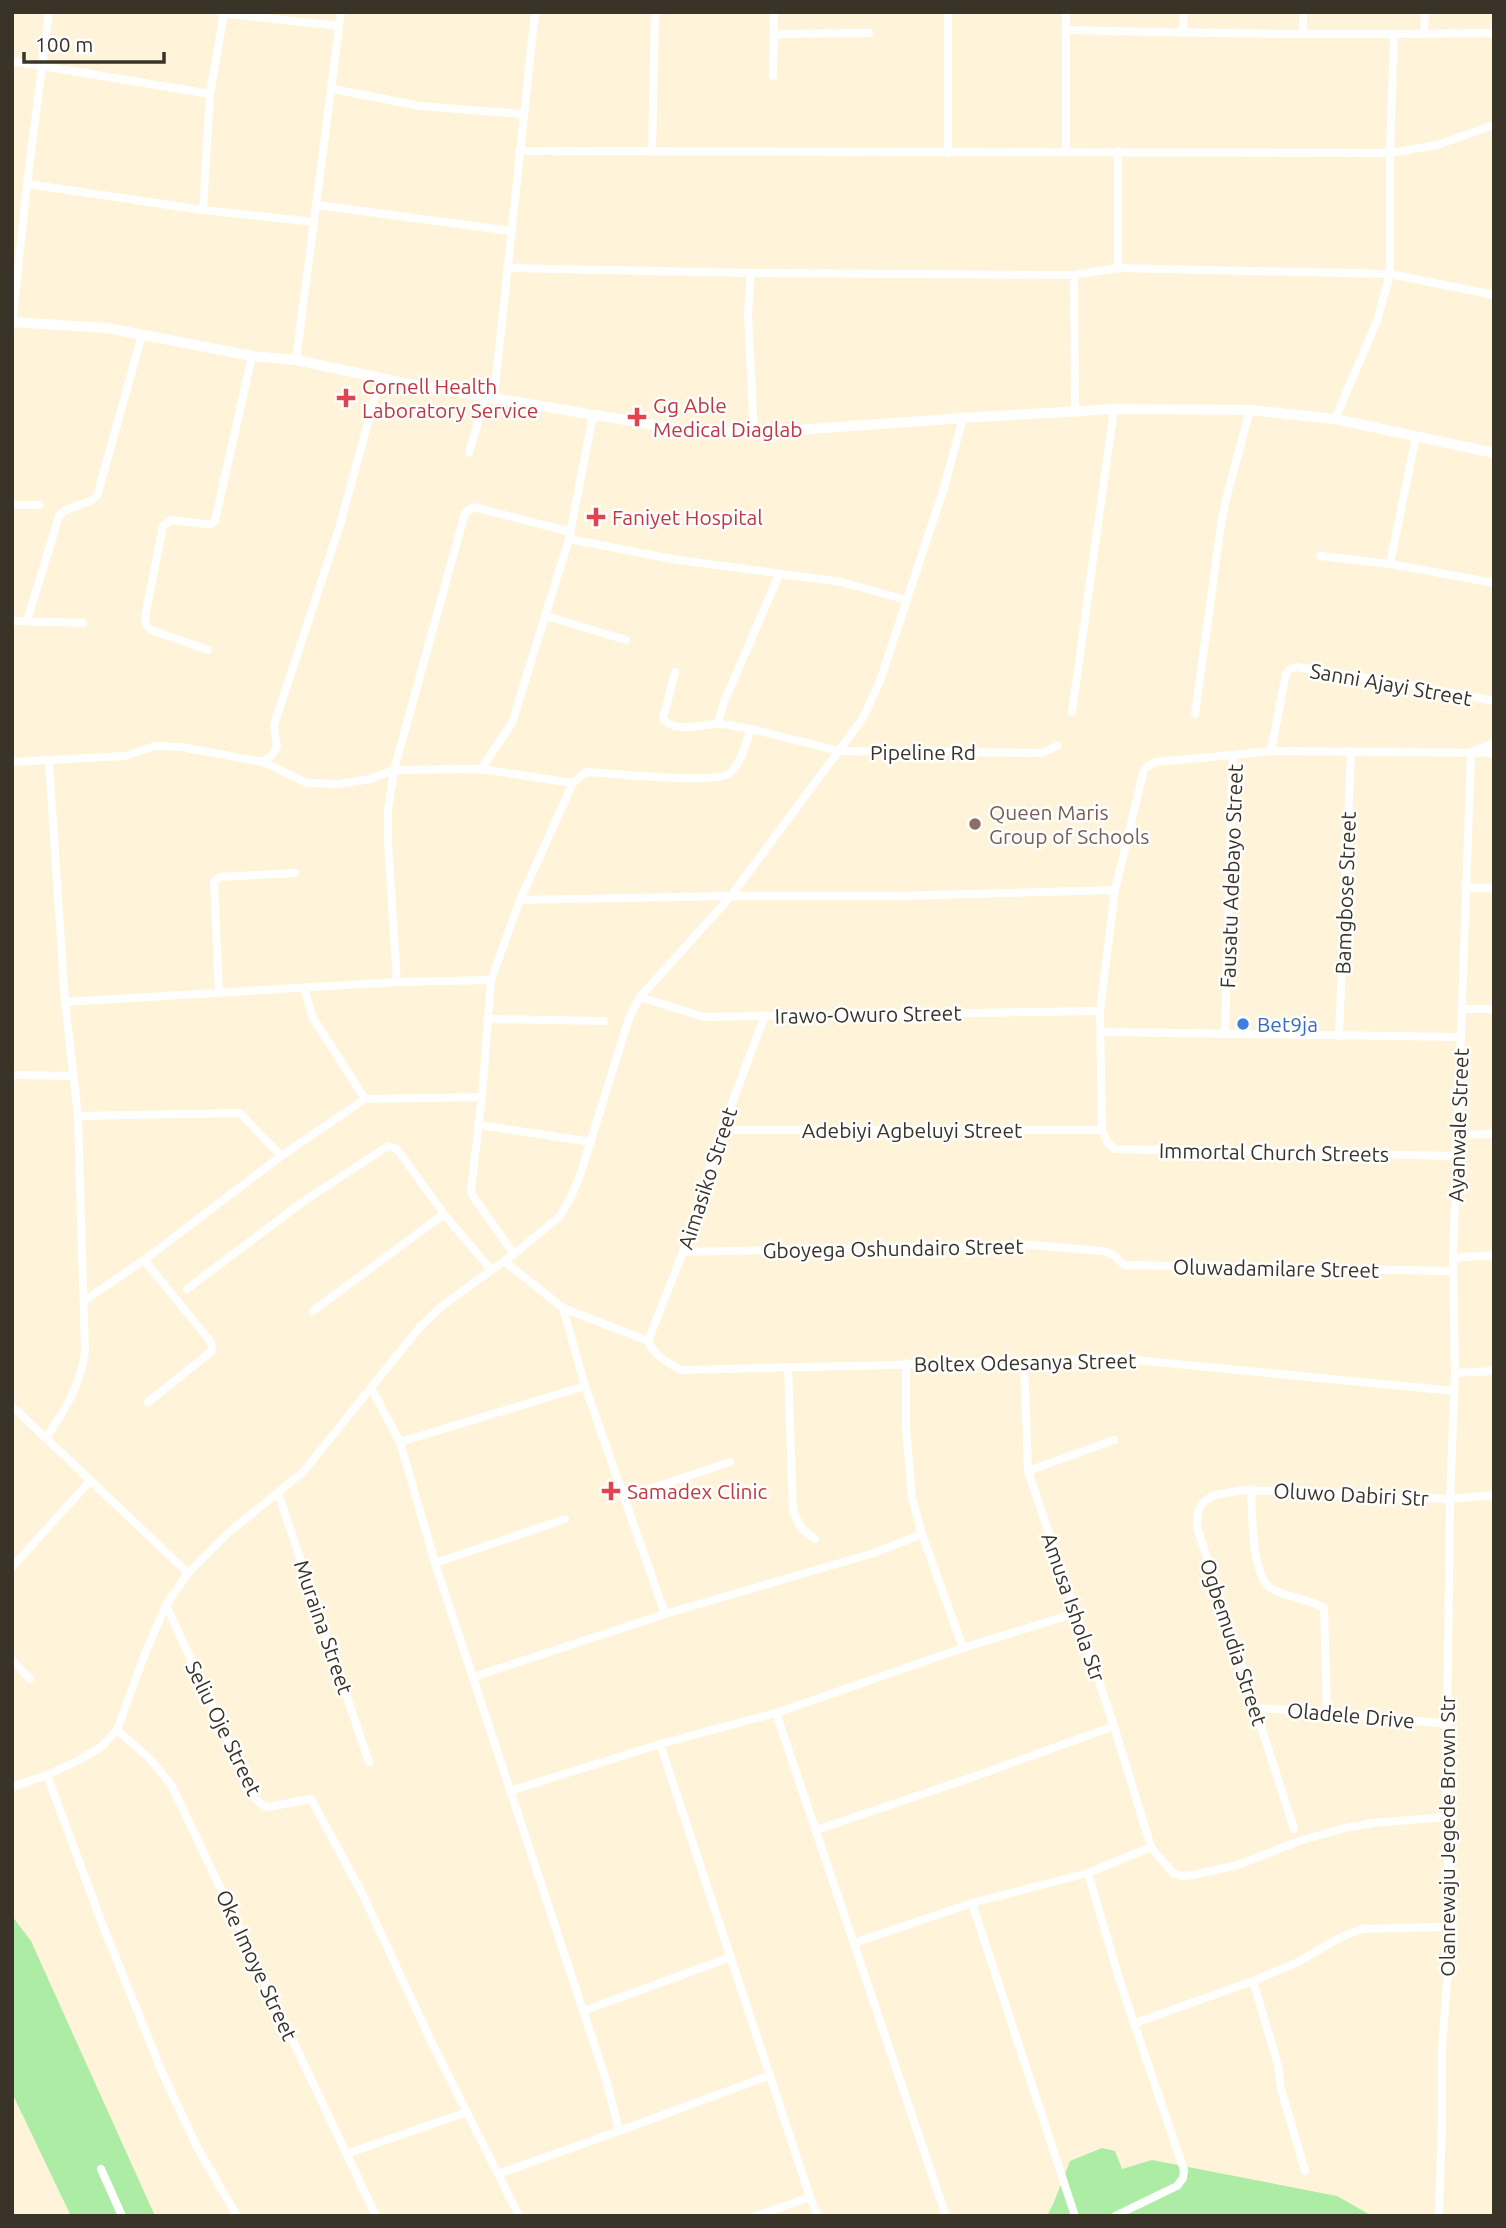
<svg xmlns="http://www.w3.org/2000/svg" width="1506" height="2228" font-family="Ubuntu,sans-serif">
  <style>
    .green { fill: #aceca5 }
    .lines { fill: none; stroke-linecap: round; stroke-linejoin: round }
    .minor { stroke: #fff; stroke-width: 8 }
    .secondary { stroke: #fff; stroke-width: 10 }
    .health-dot { fill: #e0444e; stroke: #fff; stroke-width: 2.5 }
    .education-dot { fill: #8d6e63; stroke: #fff; stroke-width: 2.5 }
    .shop-dot { fill: #3f7fe0; stroke: #fff; stroke-width: 2.5 }
    .labels { text-anchor: middle; dominant-baseline: central; stroke-width: 5; stroke-linejoin: round; paint-order: stroke }
    .health-label { font-size: 21px; fill: #be3a42; stroke: #fff; text-anchor: start }
    .street-label { font-size: 21px; fill: #3a3428; stroke: #fff }
    .education-label { font-size: 21px; fill: #785e54; stroke: #fff; text-anchor: start }
    .shop-label { font-size: 21px; fill: #366cbe; stroke: #fff; text-anchor: start }
  </style>
  <rect width="100%" height="100%" fill="#fff3d9"/>
  <g class="green">
    <path d="M12,1916L31,1941L155,2216H71L12,2093Z"/>
    <path d="M1102,2148L1115,2151L1122,2169L1152,2160L1337,2196L1372,2216H1047L1054,2202L1070,2161Z"/>
  </g>
  <g class="lines">
    <g class="minor">
      <path d="M221,13L339,26"/>
      <path d="M1066,30C1209,34 1351,35 1494,33"/>
      <path d="M1303,32V12"/>
      <path d="M1183,33L1184,12"/>
      <path d="M774,34L869,33"/>
      <path d="M1424,34L1425,12"/>
      <path d="M12,61L210,94"/>
      <path d="M773,76L774,12"/>
      <path d="M333,89L420,106L523,114"/>
      <path d="M519,151L1390,153L1437,145L1494,125"/>
      <path d="M652,151L655,12"/>
      <path d="M1066,152V12"/>
      <path d="M948,153V12"/>
      <path d="M27,184L203,210L314,222"/>
      <path d="M317,205L511,231"/>
      <path d="M203,210L210,94L224,13"/>
      <path d="M507,268L751,273L1074,275L1118,268L1390,274L1494,295"/>
      <path d="M1118,268V151"/>
      <path d="M751,273L748,315L754,433"/>
      <path d="M1074,275L1075,413"/>
      <path d="M12,326L27,184L49,12"/>
      <path d="M296,360L341,12"/>
      <path d="M494,397L535,12"/>
      <path d="M1335,419L1377,321L1390,274V153L1394,35"/>
      <path d="M469,453L485,397"/>
      <path d="M12,505H39"/>
      <path d="M569,539L672,559L841,582L907,600"/>
      <path d="M1320,556L1390,564L1494,583"/>
      <path d="M1390,564L1416,436"/>
      <path d="M546,616L626,640"/>
      <path d="M12,621L83,623"/>
      <path d="M27,621L59,516C68,504 86,507 97,496L142,335"/>
      <path d="M208,650L151,630L146,625L145,617L163,526L171,520L206,524H212L215,521L252,356"/>
      <path d="M675,672L663,719C677,734 700,724 717,724C728,724 740,727 751,729"/>
      <path d="M1072,712L1114,409"/>
      <path d="M1195,714L1221,525L1226,499L1250,410"/>
      <path d="M718,724L724,702L779,575"/>
      <path d="M1271,751L1286,673L1290,669L1297,667L1416,686L1494,701"/>
      <path d="M1473,751L1494,743"/>
      <path d="M1233,755L1155,762L1144,769L1115,890L1100,1011L1102,1130L1107,1142L1115,1149L1456,1156"/>
      <path d="M12,762L125,756L155,746L181,747L263,762L307,783L339,784L370,779L394,770L481,769L573,783L586,772C611,773 716,785 730,773C741,764 746,742 751,729L839,751L1042,753L1057,746"/>
      <path d="M263,762L272,755L277,747L274,725L340,525L380,378"/>
      <path d="M481,769L512,723L569,539L593,415"/>
      <path d="M1465,888H1494"/>
      <path d="M520,900L731,896H896L1115,890"/>
      <path d="M397,982L388,842V809L394,770L465,513L473,507L571,532"/>
      <path d="M304,989L313,1018L365,1099L482,1097"/>
      <path d="M219,993L214,881L220,877L295,873"/>
      <path d="M640,997L704,1017L1100,1011"/>
      <path d="M65,1002L397,982L491,980"/>
      <path d="M1461,1009H1494"/>
      <path d="M487,1019L604,1021"/>
      <path d="M1101,1032L1461,1037"/>
      <path d="M1225,1033L1233,755L1271,751L1494,753"/>
      <path d="M1339,1036L1351,751"/>
      <path d="M12,1075L74,1076"/>
      <path d="M78,1116L240,1113L281,1156"/>
      <path d="M479,1125L591,1142"/>
      <path d="M722,1130H1102"/>
      <path d="M1458,1135L1494,1134"/>
      <path d="M683,1252L1031,1245L1103,1251L1114,1255L1124,1265L1453,1271"/>
      <path d="M514,1254L472,1195L471,1190L482,1097L491,980L520,900L573,783"/>
      <path d="M1453,1258L1494,1255"/>
      <path d="M144,1260L211,1342L212,1351L148,1402"/>
      <path d="M504,1261L563,1308L585,1386L665,1614"/>
      <path d="M187,1289L304,1201L388,1146L397,1149L444,1214L491,1270"/>
      <path d="M84,1301L144,1260L281,1156L365,1099"/>
      <path d="M563,1308L648,1341"/>
      <path d="M313,1311L444,1214"/>
      <path d="M648,1341C655,1356 666,1362 681,1370L1024,1362L1114,1358L1454,1391"/>
      <path d="M648,1341L683,1252L722,1130L765,1015"/>
      <path d="M1024,1362L1028,1471L1114,1726L1151,1847L1166,1865L1174,1874L1183,1876L1193,1875L1238,1865L1299,1841L1345,1828L1373,1823L1446,1817"/>
      <path d="M906,1363V1428L912,1497L922,1534"/>
      <path d="M788,1367L793,1511L801,1528L815,1539"/>
      <path d="M1455,1373L1494,1371"/>
      <path d="M12,1406L188,1573"/>
      <path d="M47,1437C66,1406 80,1388 85,1351L78,1116L65,1002L49,762"/>
      <path d="M400,1442L585,1386"/>
      <path d="M1028,1471L1114,1440"/>
      <path d="M1251,1489C1252,1511 1251,1577 1272,1589C1288,1598 1308,1598 1324,1608L1327,1712"/>
      <path d="M278,1493L369,1762"/>
      <path d="M626,1497L730,1462"/>
      <path d="M435,1563L565,1519"/>
      <path d="M12,1567L90,1481"/>
      <path d="M166,1605L254,1797L260,1803L267,1807L311,1799L363,1895L431,2041L498,2174L619,2131L607,2083L435,1563L400,1442L371,1388"/>
      <path d="M963,1648L1076,1613"/>
      <path d="M12,1660L30,1679"/>
      <path d="M473,1677L665,1614L874,1553L922,1534L963,1648L776,1713"/>
      <path d="M1255,1708L1327,1712L1447,1724"/>
      <path d="M117,1730L150,1759L172,1786L376,2216"/>
      <path d="M47,1775L103,1926L162,2072L196,2145L237,2216"/>
      <path d="M12,1787L47,1775L79,1760L101,1747L117,1730L144,1656L166,1605L188,1573L228,1533L303,1472L420,1327L443,1305L514,1254L560,1216L572,1195L581,1172L629,1018L640,997L731,896L863,718L880,681L943,491L963,418"/>
      <path d="M510,1791L660,1744"/>
      <path d="M1294,1829L1197,1527L1198,1513L1201,1505L1206,1500L1215,1495L1243,1490L1450,1499L1494,1495"/>
      <path d="M816,1830L970,1778L1114,1726"/>
      <path d="M1088,1873L1121,1985L1184,2170L1183,2178L1177,2186L1115,2216"/>
      <path d="M854,1943L972,1903"/>
      <path d="M1253,1981L1278,2065L1281,2089L1305,2171"/>
      <path d="M583,2011L731,1957"/>
      <path d="M1135,2023L1253,1981L1298,1962L1341,1937L1362,1929L1439,1927"/>
      <path d="M619,2131L768,2076"/>
      <path d="M346,2154L467,2112"/>
      <path d="M101,2169L122,2216"/>
      <path d="M498,2174L519,2216"/>
      <path d="M810,2197L818,2216"/>
      <path d="M756,2216L810,2197L660,1744L776,1713L946,2216"/>
      <path d="M1075,2216L972,1903L1088,1873L1151,1847"/>
      <path d="M1439,2216L1442,2123V2047L1451,1930L1446,1817L1450,1499L1455,1373L1453,1258L1471,752"/>
    </g>
    <path class="secondary" d="M12,322L107,328L252,356L296,360L404,383L684,430L754,433L963,418L1114,409L1250,410L1335,419L1494,453"/>
  </g>
  <g class="health-dot">
    <path d="M342.5 387.5h7v7h7v7h-7v7h-7v-7h-7v-7h7z"/>
    <path d="M633.5 406.5h7v7h7v7h-7v7h-7v-7h-7v-7h7z"/>
    <path d="M592.5 506.5h7v7h7v7h-7v7h-7v-7h-7v-7h7z"/>
    <path d="M607.5 1480.5h7v7h7v7h-7v7h-7v-7h-7v-7h7z"/>
  </g>
  <circle class="education-dot" cx="975" cy="824" r="7"/>
  <circle class="shop-dot" cx="1243" cy="1024" r="7"/>
  <g class="labels">
    <g class="health-label">
      <text x="362" y="386">Cornell Health<tspan x="362" dy="24">Laboratory Service</tspan></text>
      <text x="653" y="405">Gg Able<tspan x="653" dy="24">Medical Diaglab</tspan></text>
      <text x="612" y="517">Faniyet Hospital</text>
      <text x="627" y="1491">Samadex Clinic</text>
    </g>
    <g class="street-label">
      <text transform="translate(1391 684) rotate(10)">Sanni Ajayi Street</text>
      <text x="923" y="752">Pipeline Rd</text>
      <text transform="translate(1231 876) rotate(-88)">Fausatu Adebayo Street</text>
      <text transform="translate(1345 893) rotate(-88)">Bamgbose Street</text>
      <text transform="translate(868 1014) rotate(-1)">Irawo-Owuro Street</text>
      <text transform="translate(1458 1125) rotate(-88)">Ayanwale Street</text>
      <text x="912" y="1130">Adebiyi Agbeluyi Street</text>
      <text transform="translate(1274 1152) rotate(1)">Immortal Church Streets</text>
      <text transform="translate(707 1178) rotate(-72)">Aimasiko Street</text>
      <text transform="translate(893 1248) rotate(-1)">Gboyega Oshundairo Street</text>
      <text transform="translate(1276 1268) rotate(1)">Oluwadamilare Street</text>
      <text transform="translate(1025 1362) rotate(-1)">Boltex Odesanya Street</text>
      <text transform="translate(1351 1494) rotate(3)">Oluwo Dabiri Str</text>
      <text transform="translate(1074 1607) rotate(71)">Amusa Ishola Str</text>
      <text transform="translate(324 1627) rotate(71)">Muraina Street</text>
      <text transform="translate(1234 1642) rotate(72)">Ogbemudia Street</text>
      <text transform="translate(1351 1715) rotate(5)">Oladele Drive</text>
      <text transform="translate(224 1728) rotate(64)">Seliu Oje Street</text>
      <text transform="translate(1447 1836) rotate(-90)">Olanrewaju Jegede Brown Str</text>
      <text transform="translate(257 1965) rotate(65)">Oke Imoye Street</text>
    </g>
    <g class="education-label">
      <text x="989" y="812">Queen Maris<tspan x="989" dy="24">Group of Schools</tspan></text>
    </g>
    <g class="shop-label">
      <text x="1257" y="1024">Bet9ja</text>
    </g>
  </g>
  <rect width="1506" height="2228" fill="none" stroke="#3a3428" stroke-width="28"/>
  <path d="M24 52v10h140v-10" fill="none" stroke="#3a3428" stroke-width="3.5"/>
  <text x="35" y="52" font-size="21" fill="#3a3428" stroke="#ffffff" stroke-width="5" paint-order="stroke">100 m</text>
</svg>
